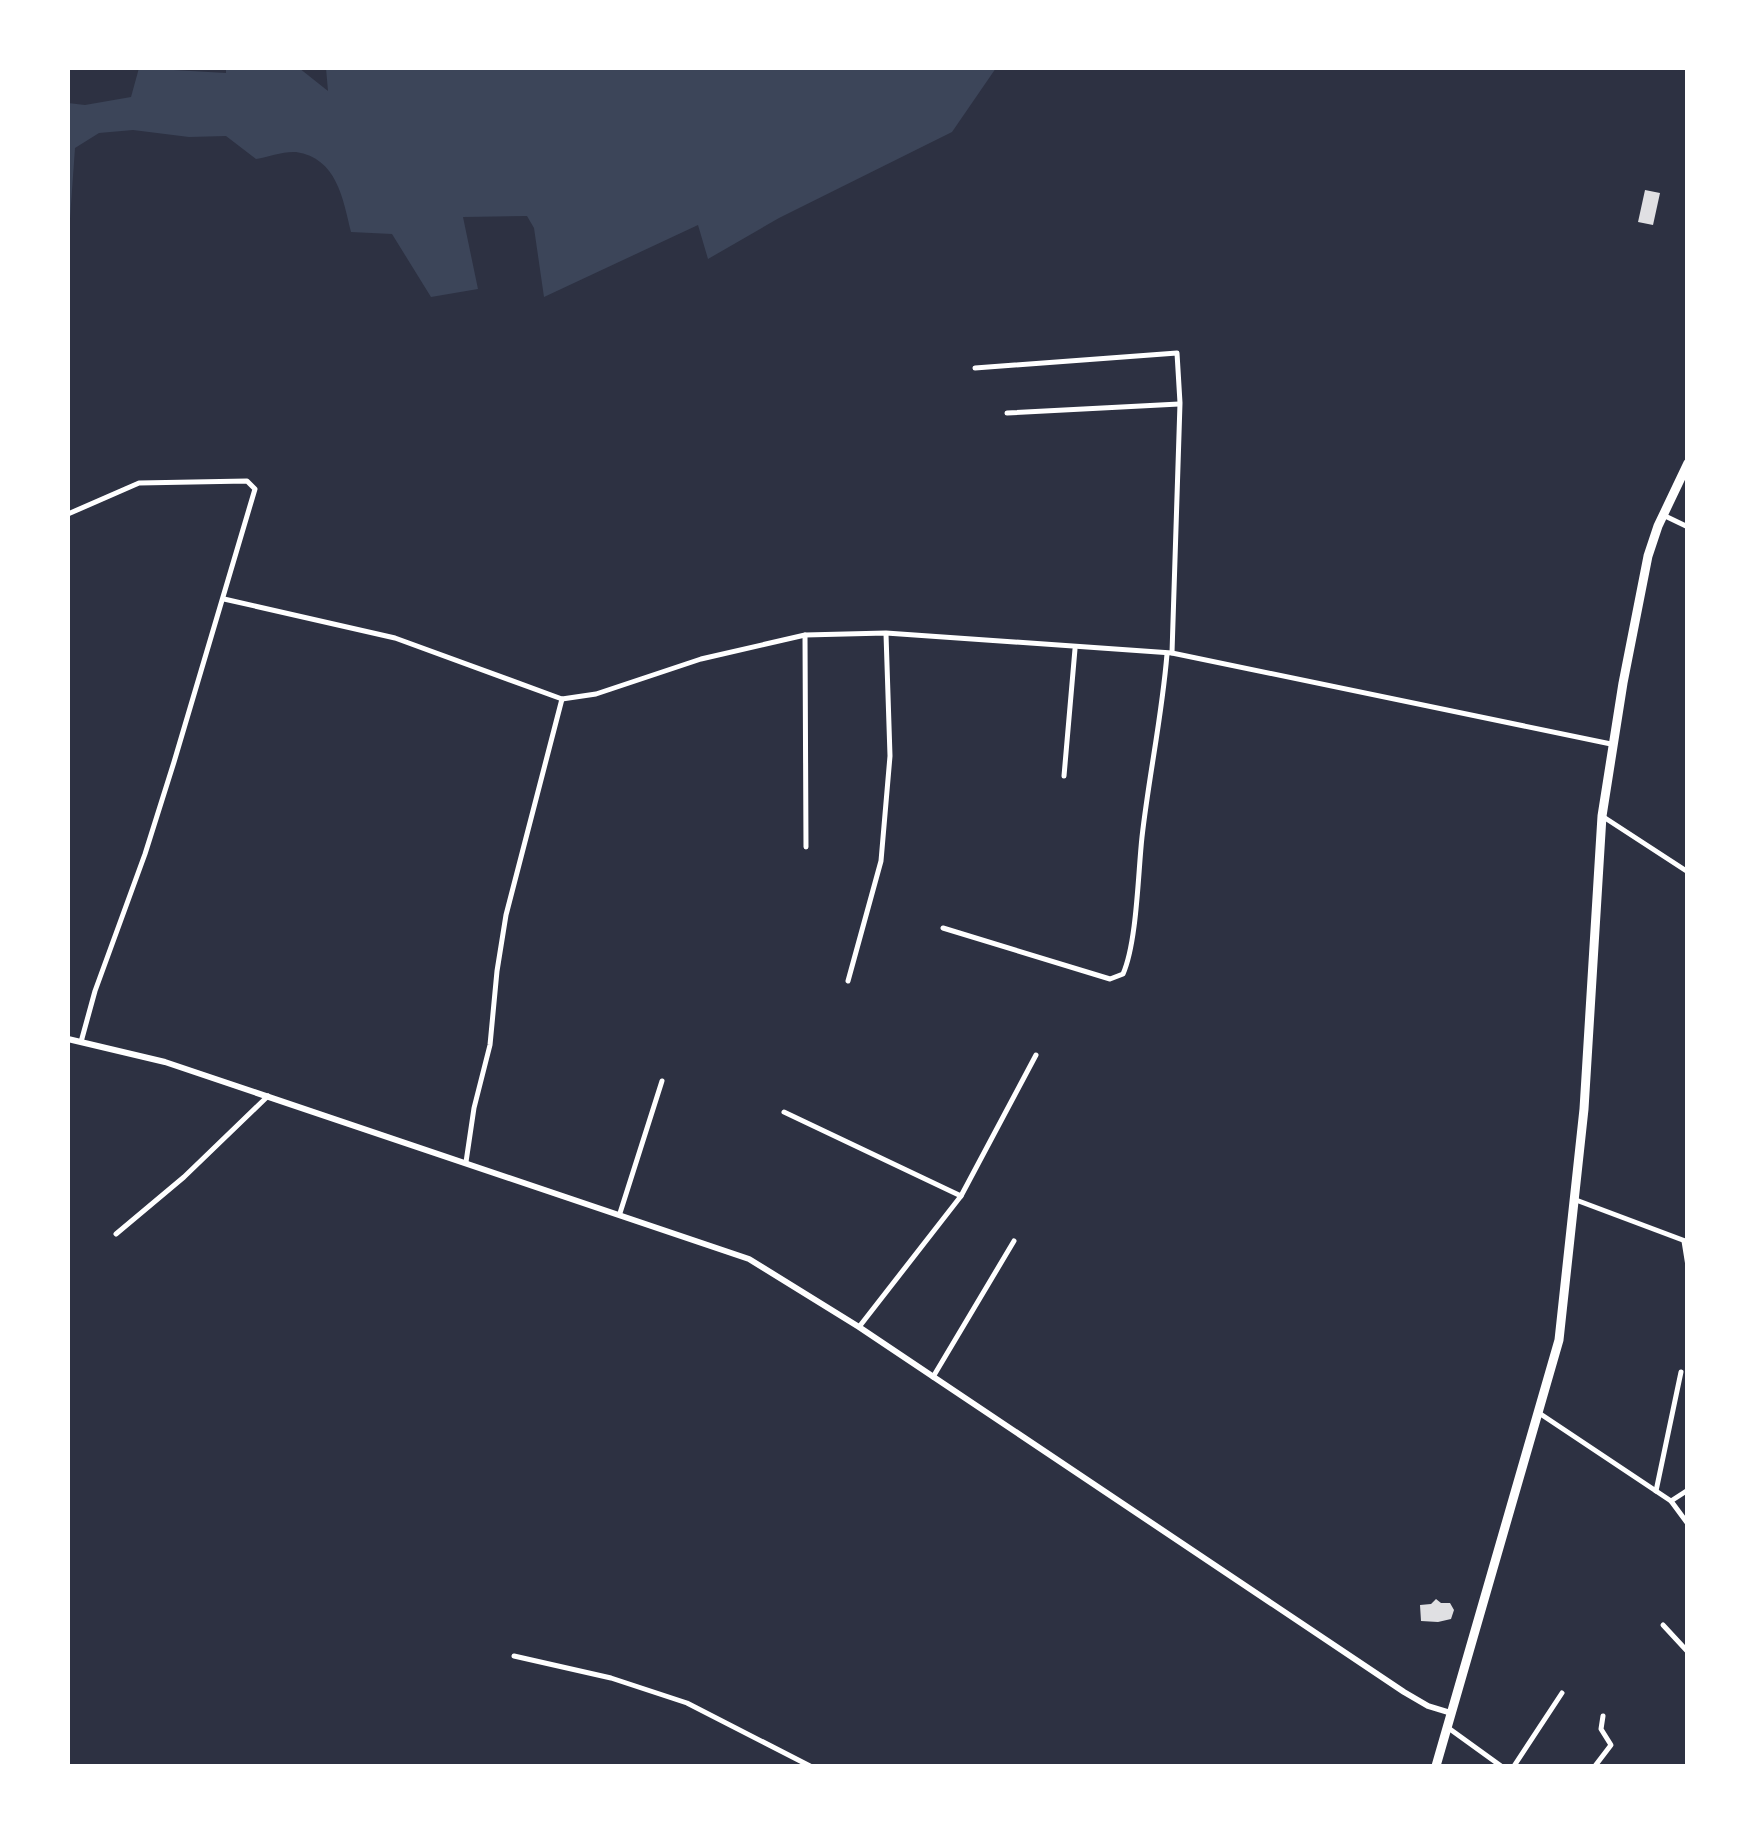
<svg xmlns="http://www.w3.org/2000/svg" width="1755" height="1834" font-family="Overpass,sans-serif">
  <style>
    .green { fill: #3c4559 }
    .building { fill: #e0e0e3 }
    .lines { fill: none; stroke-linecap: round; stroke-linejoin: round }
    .minor { stroke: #fff; stroke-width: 5 }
    .tertiary { stroke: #fff; stroke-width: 6 }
    .primary { stroke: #fff; stroke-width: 9 }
  </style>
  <rect width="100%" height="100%" fill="#2d3142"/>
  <path class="green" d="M139,68L226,73V68H299L328,91L326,68H996L952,132L779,218L708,259L698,225L544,297L534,228L527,216L463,217L478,289L431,297L392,234L351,232C343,199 337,158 296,152C284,151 268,157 256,159L226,136L189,137L133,130L99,133L75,148L68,247V103L85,105L131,97Z"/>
  <g class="building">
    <path d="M1645,190L1660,193L1653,225L1638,222Z"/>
    <path d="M1436,1599L1441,1603H1450L1454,1610L1451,1619L1438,1622L1421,1621L1420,1605L1431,1604Z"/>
  </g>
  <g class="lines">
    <g class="minor">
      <path d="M975,368L1177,353L1180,403L1172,653"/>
      <path d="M1007,413L1179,404"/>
      <path d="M68,514L139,483L247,481L255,489L174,762L145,854L95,991L81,1042"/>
      <path d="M1663,515L1688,527"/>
      <path d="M224,599L395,638L562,699L596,694L701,659L805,635L886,633L1172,653L1611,744"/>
      <path d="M805,635L806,847"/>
      <path d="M1064,776L1075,649"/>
      <path d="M1602,816L1688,872"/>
      <path d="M943,928L1110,979L1123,974C1137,942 1138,873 1142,837C1149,775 1162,716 1167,654"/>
      <path d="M848,981L881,861L890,756L886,634"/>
      <path d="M784,1112L961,1196"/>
      <path d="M466,1162L474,1108L490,1045L497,971L506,915L562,699"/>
      <path d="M1576,1200L1688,1242"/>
      <path d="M620,1213L662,1081"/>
      <path d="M116,1234L184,1177L268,1096"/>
      <path d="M1684,1241L1688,1266"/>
      <path d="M859,1327L961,1196L1036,1055"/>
      <path d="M933,1377L1014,1241"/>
      <path d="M1539,1413L1671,1501L1688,1524"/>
      <path d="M1656,1491L1681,1372"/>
      <path d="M1671,1501L1688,1490"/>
      <path d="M1663,1625L1688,1652"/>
      <path d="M514,1656L611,1678L687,1703L810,1766"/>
      <path d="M1447,1727L1501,1766"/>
      <path d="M1514,1766L1562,1693"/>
      <path d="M1595,1766L1611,1745L1601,1729L1603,1716"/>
    </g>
    <path class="tertiary" d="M68,1039L165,1062L749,1259L859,1327L1404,1692L1428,1706L1451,1713"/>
    <path class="primary" d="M1436,1766L1559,1340L1584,1109L1602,816L1623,683L1648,556L1658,526L1688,463"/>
  </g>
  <rect width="1755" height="1834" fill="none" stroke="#ffffff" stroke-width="140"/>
</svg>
